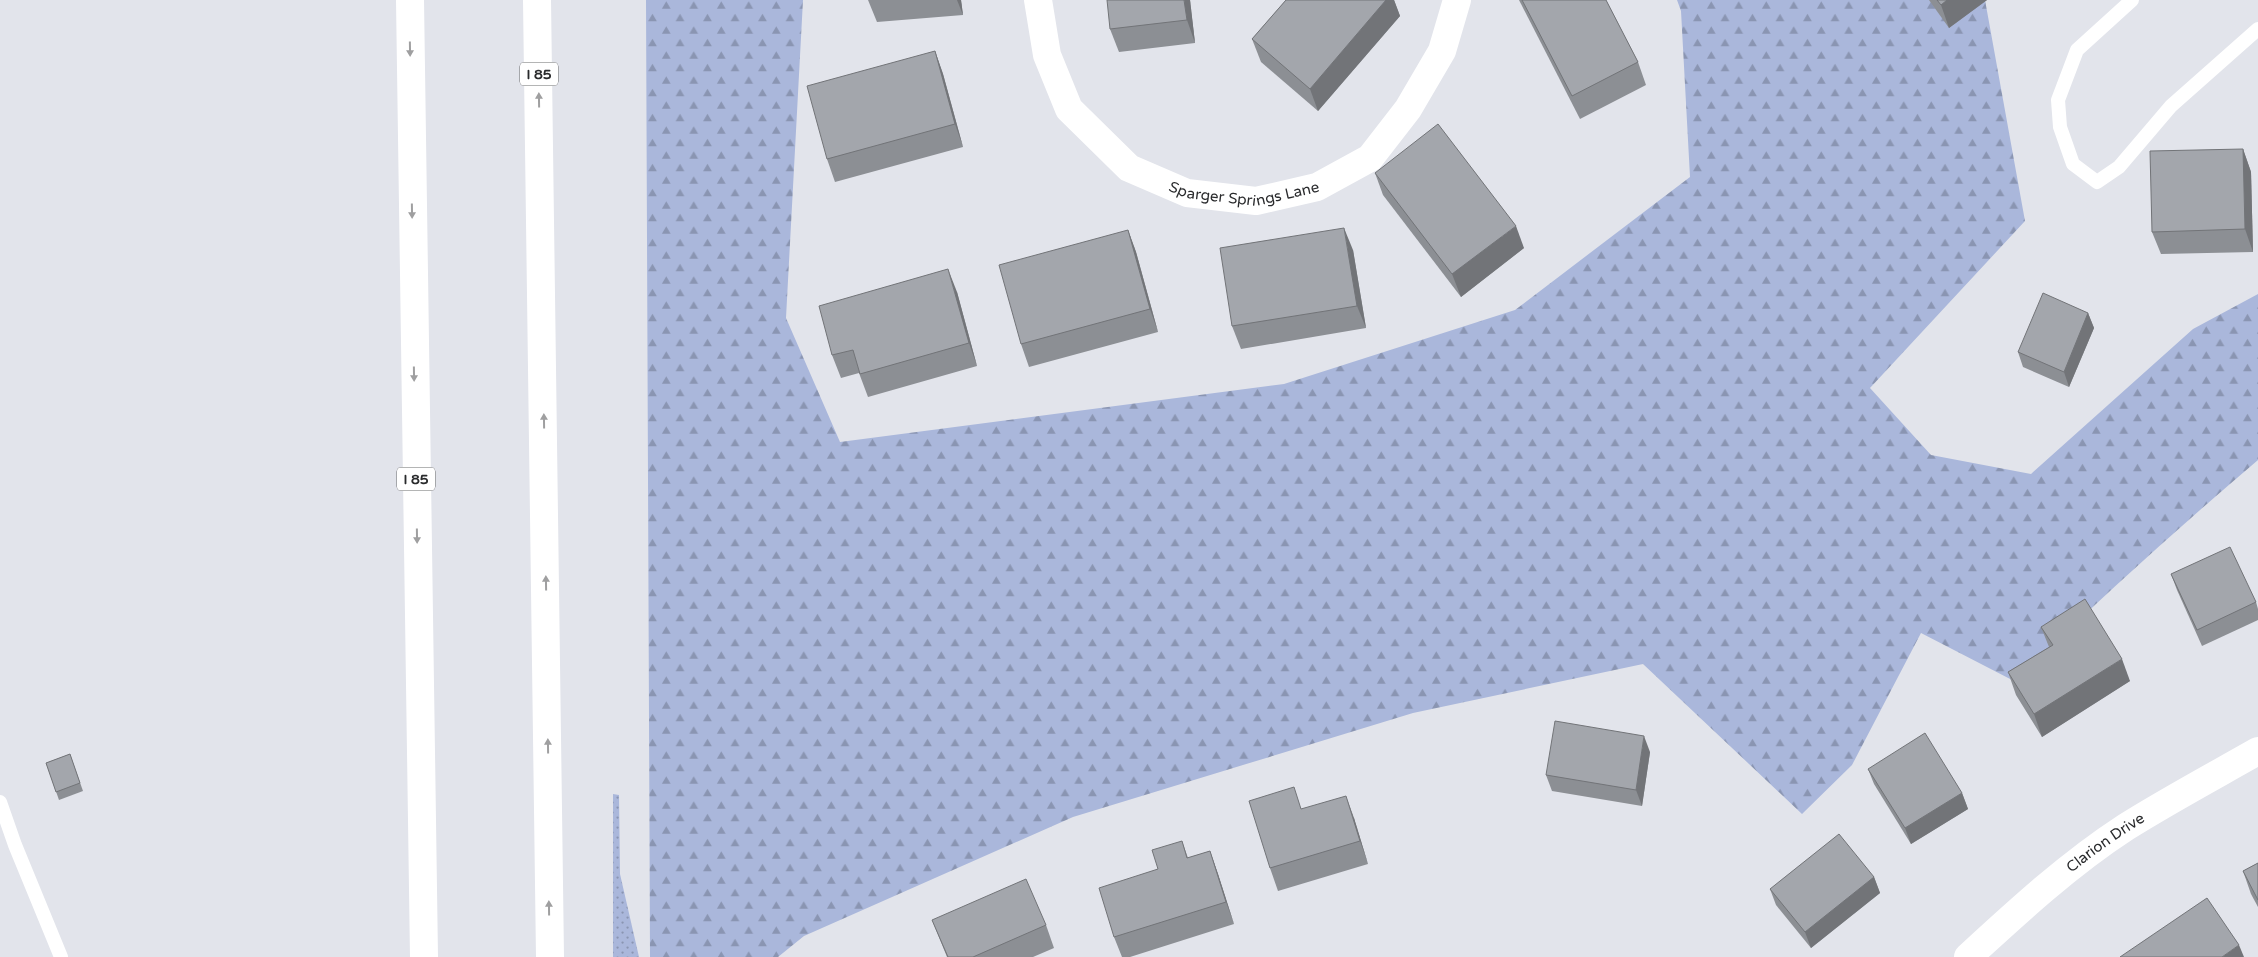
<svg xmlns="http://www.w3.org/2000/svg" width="2258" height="957" font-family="'Varela Round',sans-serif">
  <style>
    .grass { fill: url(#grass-dots) }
    .forest { fill: url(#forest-firs) }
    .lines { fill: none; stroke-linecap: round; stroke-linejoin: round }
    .service { stroke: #fff; stroke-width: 14 }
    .minor { stroke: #fff; stroke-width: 28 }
    .motorway { stroke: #fff; stroke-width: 28 }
    .wall { fill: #8c8f94 }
    .shaded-wall { fill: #727478 }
    .building { fill: #a3a6ac; stroke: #727478 }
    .oneway { fill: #9f9fa0 }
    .labels { text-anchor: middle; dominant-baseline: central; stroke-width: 4; stroke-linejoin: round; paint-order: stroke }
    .shield { fill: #fff; stroke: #696a6b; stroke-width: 1 }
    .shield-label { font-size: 14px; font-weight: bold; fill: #292a2c }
    .street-label { font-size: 15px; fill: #292a2c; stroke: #fff }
  </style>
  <defs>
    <pattern id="grass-dots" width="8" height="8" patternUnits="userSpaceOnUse" patternTransform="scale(1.25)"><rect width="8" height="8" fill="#aab7db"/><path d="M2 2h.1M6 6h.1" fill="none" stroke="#8a95b2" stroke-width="1.8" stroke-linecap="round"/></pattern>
    <pattern id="forest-firs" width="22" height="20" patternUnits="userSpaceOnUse" patternTransform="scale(1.25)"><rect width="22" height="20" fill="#aab7db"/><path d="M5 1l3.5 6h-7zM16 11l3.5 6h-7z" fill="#8a95b2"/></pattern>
  </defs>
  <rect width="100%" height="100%" fill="#e2e4eb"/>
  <path class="grass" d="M613,794L619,795L620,874L639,957H613Z"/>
  <path class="forest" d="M646,0H803L786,318L840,442L1284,384L1515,310L1690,177L1681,11L1677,0H1985L2025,221L1870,388L1931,455L2031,474L2193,329L2258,294V460C2174,531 2094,605 2014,681L1921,633L1852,765L1802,814L1643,664L1413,713L1073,817L804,936L778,957H650Z"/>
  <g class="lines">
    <g class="service">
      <path d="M2132,0L2077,50L2058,100L2060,127L2073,164L2097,182L2119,167L2171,106L2258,29"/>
      <path d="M0,802L15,845L61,957"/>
    </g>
    <g class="minor">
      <path id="s1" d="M1038,0L1047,55L1069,109L1129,168L1187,193L1256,201L1317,187L1370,158L1408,109L1442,51L1457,0"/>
      <path id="s2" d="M1968,957C2018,911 2069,864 2126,827C2169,800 2214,776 2258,751"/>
    </g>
    <g class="motorway">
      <path d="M410,0L424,957"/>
      <path d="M537,0L550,957"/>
    </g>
  </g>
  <g class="wall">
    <path d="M868,0H961L963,15L877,22Z"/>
    <path d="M1190,0L1195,43L1119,52L1110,29Z"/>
    <path d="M1286,0H1394L1400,16L1318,111L1261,62L1252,39Z"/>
    <path d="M1519,0H1606L1638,62L1646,85L1580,119Z"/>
    <path d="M1929,0H1987L1949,28Z"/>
    <path d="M935,51L943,74L963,147L835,182L827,159Z"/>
    <path d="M2243,149L2251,172L2253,252L2161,254L2152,232Z"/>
    <path d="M1375,173L1524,248L1461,297L1383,195Z"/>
    <path d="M1128,230L1136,252L1158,332L1029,367L1021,344Z"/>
    <path d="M1353,250L1366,328L1241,349L1232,326Z"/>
    <path d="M957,292L977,366L868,397L859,373L841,378L832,355Z"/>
    <path d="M2088,313L2094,328L2069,387L2023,367L2018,352Z"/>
    <path d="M2171,574L2256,602L2258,609V620L2202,646L2177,590Z"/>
    <path d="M2041,627L2130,681L2042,737L2016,695L2008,672L2049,647Z"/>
    <path d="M1650,752L1642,806L1552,791L1546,775Z"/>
    <path d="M70,754L83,791L59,800L46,763Z"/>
    <path d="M1868,769L1962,793L1968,809L1911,844L1874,784Z"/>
    <path d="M1354,818L1368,864L1278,891L1270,868Z"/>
    <path d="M1182,841L1188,858L1210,851L1218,874L1234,924L1130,957H1122L1114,937L1158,869Z"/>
    <path d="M2258,863V907L2251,894L2243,871Z"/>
    <path d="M1874,877L1880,893L1811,948L1776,905L1770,889Z"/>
    <path d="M932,920L1046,925L1054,948L1033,957H947Z"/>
  </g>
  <g class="shaded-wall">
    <path d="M957,0H961L963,15Z"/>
    <path d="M1184,0H1190L1195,43L1187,20Z"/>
    <path d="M1386,0H1394L1400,16L1318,111L1310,89Z"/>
    <path d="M1947,0H1987L1949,28L1941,5Z"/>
    <path d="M935,51L943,74L963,147L955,124Z"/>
    <path d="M2243,149L2251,172L2253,252L2245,229Z"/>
    <path d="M1516,226L1524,248L1461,297L1452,274Z"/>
    <path d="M1344,228L1353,250L1366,328L1357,306Z"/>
    <path d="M1128,230L1136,252L1158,332L1150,309Z"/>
    <path d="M948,269L957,292L977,366L969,343Z"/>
    <path d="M2088,313L2094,328L2069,387L2064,372Z"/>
    <path d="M2122,659L2130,681L2042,737L2034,714Z"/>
    <path d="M1644,736L1650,752L1642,806L1636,790Z"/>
    <path d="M1962,793L1968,809L1911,844L1905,828Z"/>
    <path d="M1346,796L1354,818L1368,864L1360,841Z"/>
    <path d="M1210,851L1218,874L1234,924L1226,902Z"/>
    <path d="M1874,877L1880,893L1811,948L1805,932Z"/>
    <path d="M2239,945L2244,957H2222Z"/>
  </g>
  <g class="building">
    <path d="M1107,0H1184L1187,20L1110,29Z"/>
    <path d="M1286,0H1386L1310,89L1252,39Z"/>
    <path d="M1522,0H1606L1638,62L1572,96Z"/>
    <path d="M1937,0H1947L1941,5Z"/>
    <path d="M935,51L955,124L827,159L807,86Z"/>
    <path d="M1438,124L1516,226L1452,274L1375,173Z"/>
    <path d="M2243,149L2245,229L2152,232L2150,151Z"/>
    <path d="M1344,228L1357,306L1232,326L1220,248Z"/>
    <path d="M1128,230L1150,309L1021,344L999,265Z"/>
    <path d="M948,269L969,343L860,374L853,350L832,355L819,306Z"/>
    <path d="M2043,293L2088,313L2064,372L2018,352Z"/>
    <path d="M2230,547L2256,602L2197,630L2171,574Z"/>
    <path d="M2085,599L2122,659L2034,714L2008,672L2053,645L2041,627Z"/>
    <path d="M1555,721L1644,736L1636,790L1546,775Z"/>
    <path d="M1925,733L1962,793L1905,828L1868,769Z"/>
    <path d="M70,754L80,783L56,792L46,763Z"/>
    <path d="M1294,787L1301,809L1346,796L1360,841L1270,868L1249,801Z"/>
    <path d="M1839,834L1874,877L1805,932L1770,889Z"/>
    <path d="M1182,841L1187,858L1210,851L1226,902L1114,937L1099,888L1158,869L1152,850Z"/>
    <path d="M2258,863V900L2243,871Z"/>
    <path d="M1026,879L1046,925L973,957H948L932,920Z"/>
    <path d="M2207,898L2239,945L2222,957H2120Z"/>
  </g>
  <defs><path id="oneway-solid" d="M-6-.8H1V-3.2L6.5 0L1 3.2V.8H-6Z" transform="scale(1.25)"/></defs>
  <g class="oneway">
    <use href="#oneway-solid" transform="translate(410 49) rotate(89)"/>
    <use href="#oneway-solid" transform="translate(539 100) rotate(-91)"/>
    <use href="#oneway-solid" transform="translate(412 211) rotate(89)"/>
    <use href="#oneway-solid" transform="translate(414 374) rotate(89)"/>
    <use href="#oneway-solid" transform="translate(544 421) rotate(-91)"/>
    <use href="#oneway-solid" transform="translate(417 536) rotate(89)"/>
    <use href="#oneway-solid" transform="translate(546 583) rotate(-91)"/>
    <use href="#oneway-solid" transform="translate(548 746) rotate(-91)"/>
    <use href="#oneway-solid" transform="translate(549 908) rotate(-91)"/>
  </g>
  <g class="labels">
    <g class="shield">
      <rect x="520" y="62.5" width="38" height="23" rx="4"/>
      <rect x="397" y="467.5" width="38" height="23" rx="4"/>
    </g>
    <g class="shield-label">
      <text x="539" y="74">I 85</text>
      <text x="416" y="479">I 85</text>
    </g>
    <g class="street-label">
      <text stroke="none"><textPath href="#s1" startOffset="319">Sparger Springs Lane</textPath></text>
      <text stroke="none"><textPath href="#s2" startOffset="179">Clarion Drive</textPath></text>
    </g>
  </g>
</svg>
